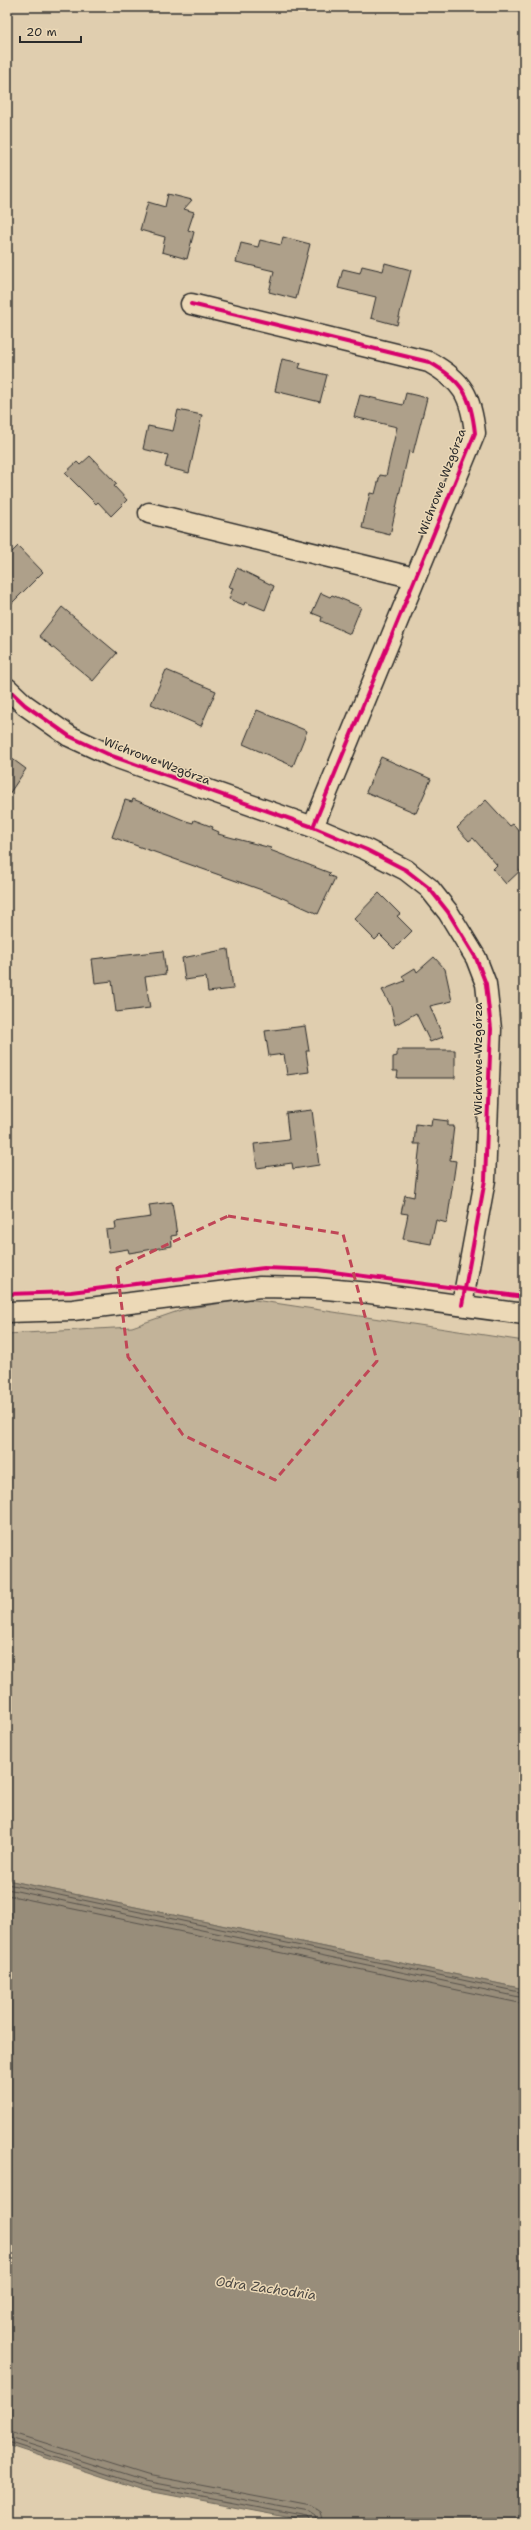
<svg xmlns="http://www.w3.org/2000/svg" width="531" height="2530" font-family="'Shantell Sans',sans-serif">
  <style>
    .green { fill: #c2b399; stroke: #766f62 }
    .water { fill: #988d7a; stroke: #6c665a }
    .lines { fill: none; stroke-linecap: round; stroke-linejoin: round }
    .shore { stroke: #57524b; stroke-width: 1 }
    .building { fill: #aea08a; stroke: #2b2b2b }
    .street-casing { stroke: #2b2b2b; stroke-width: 23 }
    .street { stroke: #ecd9b7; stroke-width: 20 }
    .cycleway-casing { stroke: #ecd9b7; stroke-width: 6 }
    .cycleway { stroke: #d6006c; stroke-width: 4 }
    .marked { fill: none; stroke: #c04656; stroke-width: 3; stroke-dasharray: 8 5; stroke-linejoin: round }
    .labels { text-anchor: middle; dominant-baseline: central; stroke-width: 3; stroke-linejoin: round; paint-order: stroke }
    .street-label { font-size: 12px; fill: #2b2b2b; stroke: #ecd9b7 }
    .water-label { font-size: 13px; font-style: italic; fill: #4c4843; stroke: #ecd9b7 }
  </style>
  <rect width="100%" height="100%" fill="#e0ceaf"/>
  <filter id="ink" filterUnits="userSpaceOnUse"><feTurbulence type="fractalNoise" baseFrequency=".025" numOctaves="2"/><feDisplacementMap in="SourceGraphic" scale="8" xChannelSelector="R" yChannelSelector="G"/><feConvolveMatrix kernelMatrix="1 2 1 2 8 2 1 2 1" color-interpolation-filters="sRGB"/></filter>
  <g filter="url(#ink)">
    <path class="green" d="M248,1299L524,1341V1989L7,1880V1334L132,1327L184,1309Z"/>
    <path class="water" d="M7,1880L524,1989V2523H318L143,2490L7,2445Z"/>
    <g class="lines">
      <g class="shore">
        <path d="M7,1884L524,1993"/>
        <path d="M7,1889L524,1998"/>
        <path d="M7,1895L524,2004"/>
        <path d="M7,2431L147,2475L311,2506L320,2512L323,2523"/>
        <path d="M7,2437L145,2481L309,2512L315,2516L317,2523"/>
        <path d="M7,2442L144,2486L308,2517L312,2523"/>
      </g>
    </g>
    <g class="building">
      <path d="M168,194L192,200L184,209L194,212L188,230L194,232L187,259L162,252L165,237L140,230L148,202L165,207Z"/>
      <path d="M283,237L310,244L296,299L269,292L274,271L236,262L241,243L258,247L260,240L281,245Z"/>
      <path d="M385,263L411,270L397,325L371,318L376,297L338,288L343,269L360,273L362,266L383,271Z"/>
      <path d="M282,359L301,363L299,368L327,375L320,402L275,391Z"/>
      <path d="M406,393L427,398L413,453L409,451L390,535L362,528L370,493L375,494L380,475L386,476L397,427L354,417L360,395L403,405Z"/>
      <path d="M178,410L202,415L189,473L165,467L168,455L143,449L148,426L173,431Z"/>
      <path d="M90,456L117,484L114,486L127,500L111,516L98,502L96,504L65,473L77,462L80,465Z"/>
      <path d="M18,546L43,572L7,608V557Z"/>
      <path d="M237,568L274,586L265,610L245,602L244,605L229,599L233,588L229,587Z"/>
      <path d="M321,593L330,597L332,595L361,607L350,634L321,621L322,617L312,613Z"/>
      <path d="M62,607L117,653L93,681L39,636Z"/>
      <path d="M166,670L216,691L201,726L151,704Z"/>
      <path d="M257,710L307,731L293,766L243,744Z"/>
      <path d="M7,755L26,769L7,797Z"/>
      <path d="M381,757L431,779L416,813L366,792Z"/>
      <path d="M133,799L186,821L193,823L194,820L213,827L212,829L219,832L218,834L271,848L270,850L330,873L328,875L335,878L318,914L276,895L112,837L125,800L132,802Z"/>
      <path d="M486,800L510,826L513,824L524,836V867L506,884L493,869L497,865L473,838L469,841L457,828Z"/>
      <path d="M379,893L400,914L397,916L412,931L394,949L380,935L375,940L354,919Z"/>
      <path d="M228,949L233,989L208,992L206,977L185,980L182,958Z"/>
      <path d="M163,951L166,974L145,977L150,1008L116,1012L112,981L95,983L92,959Z"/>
      <path d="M434,957L445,969L452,1001L430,1006L443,1037L430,1042L416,1013L395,1025L391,1006L382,990L405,981L402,976L415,968L417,972Z"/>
      <path d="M305,1026L309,1051H306L309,1072L287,1075L284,1054L269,1056L265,1031Z"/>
      <path d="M397,1050H455V1078H397L398,1071H393V1057L397,1056Z"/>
      <path d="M312,1110L319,1165L293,1169L292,1163L257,1168L254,1144L289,1140L286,1113Z"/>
      <path d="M432,1119L448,1121V1126H454L450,1160L456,1161L447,1223L436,1220L431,1244L403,1239L408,1214L401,1213L405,1195L414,1197L420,1144H414L416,1124L431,1126Z"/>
      <path d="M172,1202L177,1235L171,1236L172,1246L129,1253L128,1249L109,1252L106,1230L116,1229L115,1222L151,1217L149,1205Z"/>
    </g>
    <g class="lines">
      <g class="street-casing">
        <g id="street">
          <path d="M191,304L429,362C463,381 471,396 475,433L313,827"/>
          <path d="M149,513L415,578"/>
          <path d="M7,688L25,705L69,736L112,756L313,827L367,850L406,870L429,888L448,912L476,958L486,984L491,1029L485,1180L462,1305"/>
          <path d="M7,1312L73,1310L260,1287L315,1288L370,1293L524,1314"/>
        </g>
      </g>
      <use href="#street" class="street"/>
      <g class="cycleway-casing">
        <g id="cycleway">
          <path d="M191,304L429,362C463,381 471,396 475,433L313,827"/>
          <path d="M7,688L25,705L69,736L112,756L313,827L367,850L406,870L429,888L448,912L476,958L486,984L491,1029L485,1180L462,1305"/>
          <path d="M7,1294L71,1292L264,1268L318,1270L524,1297"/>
        </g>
      </g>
      <use href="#cycleway" class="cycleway"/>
    </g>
  </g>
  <path class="marked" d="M228,1216L343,1234L377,1361L275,1480L183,1435L128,1357L117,1268Z"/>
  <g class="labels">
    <g class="street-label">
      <text transform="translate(442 482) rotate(-69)">Wichrowe Wzgórza</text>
      <text transform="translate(157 761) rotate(21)">Wichrowe Wzgórza</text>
      <text transform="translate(478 1059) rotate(-90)">Wichrowe Wzgórza</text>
    </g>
    <g class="water-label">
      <text transform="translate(266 2288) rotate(8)">Odra Zachodnia</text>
    </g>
  </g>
  <rect width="531" height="2530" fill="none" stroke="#ecd9b7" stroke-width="24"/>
  <rect x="12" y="12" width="507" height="2506" fill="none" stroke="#2b2b2b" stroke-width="1.5" filter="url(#ink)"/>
  <path d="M20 36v6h61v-6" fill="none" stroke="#2b2b2b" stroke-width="2"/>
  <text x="26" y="36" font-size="12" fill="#2b2b2b" stroke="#ecd9b7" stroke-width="3" paint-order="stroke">20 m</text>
</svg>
